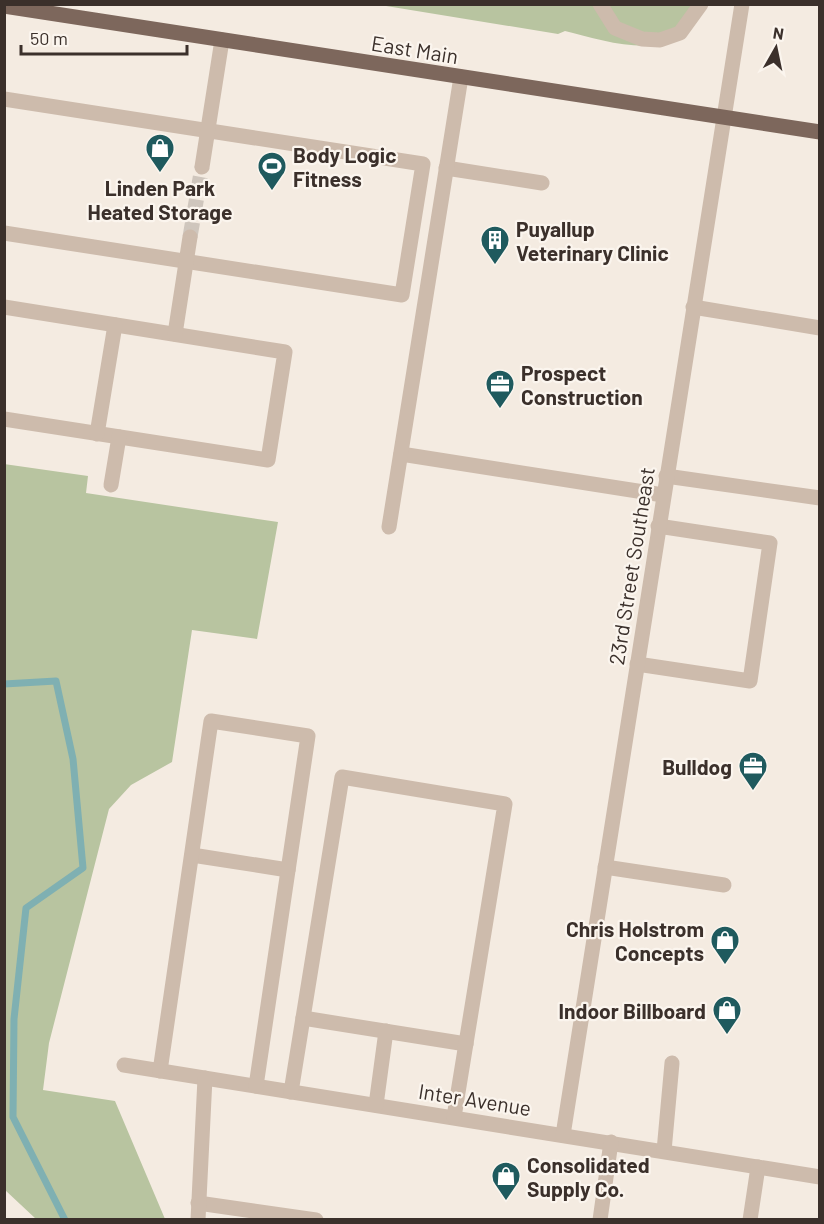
<svg xmlns="http://www.w3.org/2000/svg" width="824" height="1224" font-family="Barlow,sans-serif">
  <style>
    .green { fill: #b8c4a0 }
    .lines { fill: none; stroke-linecap: round; stroke-linejoin: round }
    .stream { stroke: #7fb0b2; stroke-width: 7 }
    .minor-tunnel { stroke: #cfc6bd; stroke-width: 15; stroke-dasharray: 15 8; stroke-linecap: butt }
    .minor { stroke: #cdbbac; stroke-width: 15 }
    .major { stroke: #7d675c; stroke-width: 15 }
    .labels { text-anchor: middle; dominant-baseline: central; stroke-width: 4.5; stroke-linejoin: round; paint-order: stroke }
    .street-label { font-size: 21px; fill: #3b302b; stroke: #fbf5ee }
    .poi-label { font-size: 21px; font-weight: bold; fill: #3b302b; stroke: #fbf5ee; text-anchor: start }
  </style>
  <rect width="100%" height="100%" fill="#f4ebe1"/>
  <g class="green">
    <path d="M380,5H705C684,67 612,43 565,31L558,34Z"/>
    <path d="M4,464L88,476L86,493L278,522L257,639L192,630L172,762L131,785L109,809L49,1043L43,1090L115,1101L165,1219H36L5,1190Z"/>
  </g>
  <g class="lines">
    <path class="stream" d="M4,684L56,681L73,759L83,868L26,908L14,1019L13,1117L65,1220"/>
    <path class="minor-tunnel" d="M190,237L202,167"/>
    <g class="minor">
      <path d="M600,4L615,28L642,39L660,40L680,33L701,4"/>
      <path d="M4,99L423,164L402,295L4,233"/>
      <path d="M202,167L222,40"/>
      <path d="M446,168L542,183"/>
      <path d="M4,307L285,352L268,460L4,419"/>
      <path d="M693,307L820,328"/>
      <path d="M175,334L190,237"/>
      <path d="M97,434L115,325"/>
      <path d="M401,454L663,495"/>
      <path d="M666,476L820,498"/>
      <path d="M111,485L119,437"/>
      <path d="M389,527L461,77"/>
      <path d="M637,664L750,681L770,543L658,526"/>
      <path d="M192,855L288,870"/>
      <path d="M605,867L724,885"/>
      <path d="M303,1018L466,1044"/>
      <path d="M124,1065L820,1177"/>
      <path d="M160,1071L211,721L308,736L256,1086"/>
      <path d="M291,1092L342,777L505,804L454,1117"/>
      <path d="M376,1105L386,1031"/>
      <path d="M563,1135L742,4"/>
      <path d="M664,1151L672,1063"/>
      <path d="M198,1203L316,1220"/>
      <path d="M198,1220L205,1078"/>
      <path d="M600,1220L611,1142"/>
      <path d="M750,1220L758,1167"/>
    </g>
    <path class="major" d="M4,6L820,132"/>
  </g>
  <defs>
    <g id="shop-pin" transform="scale(1.5)"><path d="M0 17L-7.5 6A9.5 9.5 0 1 1 7.5 6Z" fill="#1f5a5e" stroke="#fbf5ee"/><path d="M-5-2.5h2.3a2.7 3.5 0 0 1 5.4 0H5L5.5 6h-11ZM-1.5-2.5h3a1.5 2.3 0 0 0-3 0Z" fill="#fff"/></g>
    <g id="stadium-pin" transform="scale(1.5)"><path d="M0 17L-7.5 6A9.5 9.5 0 1 1 7.5 6Z" fill="#1f5a5e" stroke="#fbf5ee"/><path d="M0-5a6.5 5 0 1 0 0 10a6.5 5 0 1 0 0-10ZM-3.5-1.8h7v3.6h-7Z" fill="#fff"/></g>
    <g id="building-pin" transform="scale(1.5)"><path d="M0 17L-7.5 6A9.5 9.5 0 1 1 7.5 6Z" fill="#1f5a5e" stroke="#fbf5ee"/><path d="M-4-6H4V6H1V3H-1V6H-4ZM-2.5-4.3h1.7v1.8h-1.7ZM.8-4.3h1.7v1.8H.8ZM-2.5-1h1.7V.8h-1.7ZM.8-1h1.7V.8H.8Z" fill="#fff"/></g>
    <g id="office-pin" transform="scale(1.5)"><path d="M0 17L-7.5 6A9.5 9.5 0 1 1 7.5 6Z" fill="#1f5a5e" stroke="#fbf5ee"/><path d="M-6-3h4V-5.5h4V-3h4V5H-6ZM-1-4.5V-3h2v-1.5ZM-6 0V1H6V0Z" fill="#fff"/></g>
  </defs>
  <g fill-rule="evenodd">
    <use href="#shop-pin" x="160" y="148"/>
    <use href="#stadium-pin" x="272" y="166"/>
    <use href="#building-pin" x="495" y="240"/>
    <use href="#office-pin" x="500" y="384"/>
    <use href="#office-pin" x="753" y="766"/>
    <use href="#shop-pin" x="725" y="940"/>
    <use href="#shop-pin" x="727" y="1010"/>
    <use href="#shop-pin" x="506" y="1176"/>
  </g>
  <g class="labels">
    <g class="street-label">
      <text transform="translate(415 49) rotate(9)">East Main</text>
      <text transform="translate(631 566) rotate(-81)">23rd Street Southeast</text>
      <text transform="translate(475 1099) rotate(9)">Inter Avenue</text>
    </g>
    <g class="poi-label">
      <text x="293" y="154">Body Logic<tspan x="293" dy="24">Fitness</tspan></text>
      <text x="160" y="187" text-anchor="middle">Linden Park<tspan x="160" dy="24">Heated Storage</tspan></text>
      <text x="516" y="228">Puyallup<tspan x="516" dy="24">Veterinary Clinic</tspan></text>
      <text x="521" y="372">Prospect<tspan x="521" dy="24">Construction</tspan></text>
      <text x="732" y="766" text-anchor="end">Bulldog</text>
      <text x="704" y="928" text-anchor="end">Chris Holstrom<tspan x="704" dy="24">Concepts</tspan></text>
      <text x="706" y="1010" text-anchor="end">Indoor Billboard</text>
      <text x="527" y="1164">Consolidated<tspan x="527" dy="24">Supply Co.</tspan></text>
    </g>
  </g>
  <rect width="824" height="1224" fill="none" stroke="#3b302b" stroke-width="12"/>
  <g transform="translate(776 48) rotate(9)" stroke="#fbf5ee" stroke-width="4.5" paint-order="stroke">
  <path d="M0-4.5L10 22L0 15L-10 22Z" fill="#3b302b"/>
  <text y="-9" font-size="16" font-weight="bold" text-anchor="middle" fill="#3b302b">N</text>
  </g>
  <path d="M21 45v9h166v-9" fill="none" stroke="#3b302b" stroke-width="3"/>
  <text x="30" y="45" font-size="18" fill="#3b302b" stroke="#fbf5ee" stroke-width="4.5" paint-order="stroke">50 m</text>
</svg>
